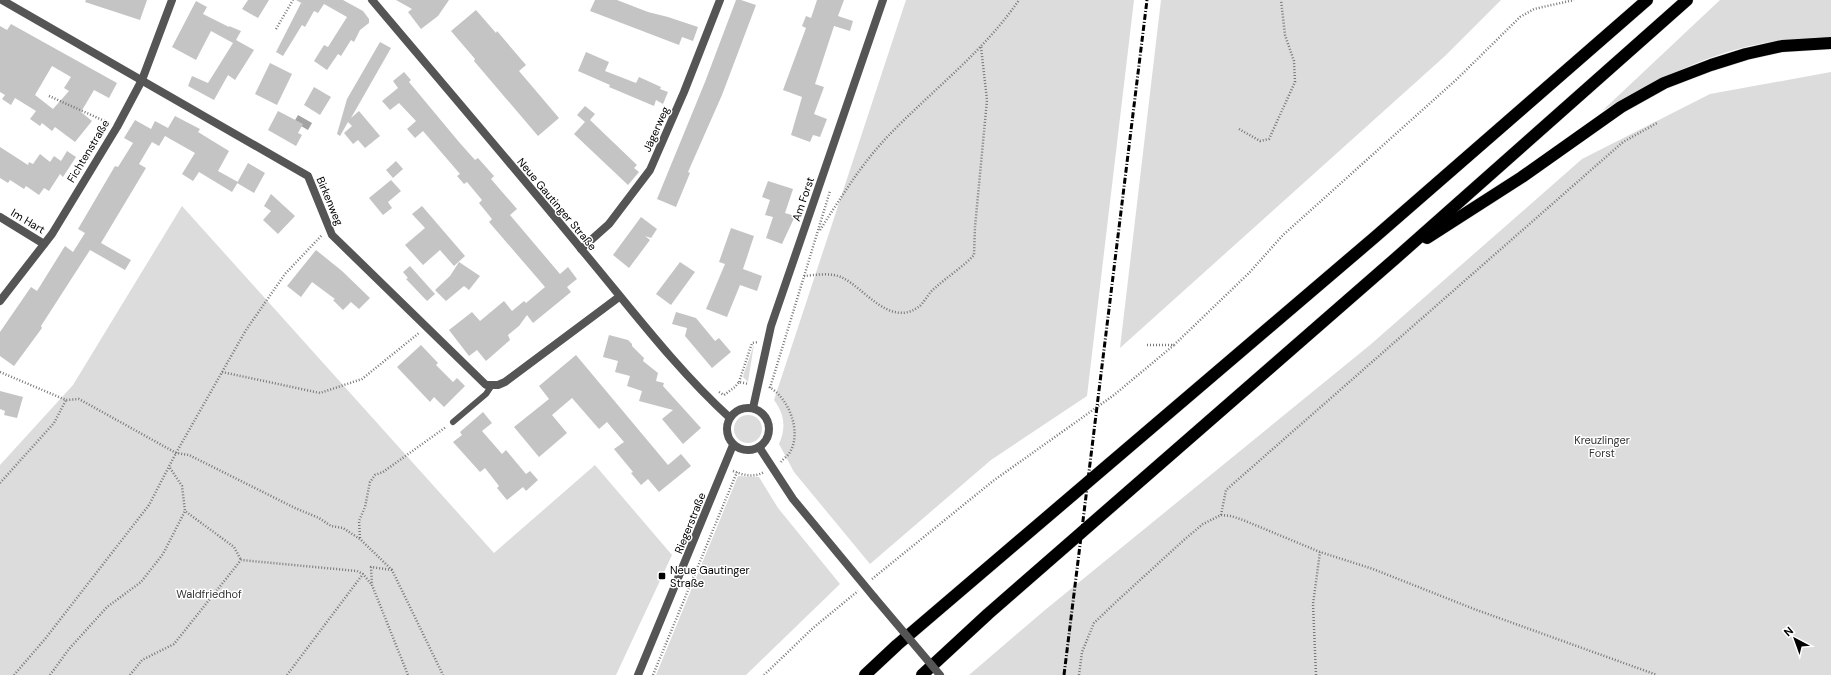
<svg xmlns="http://www.w3.org/2000/svg" width="1831" height="675" font-family="'DM Sans',sans-serif">
  <style>
    .green { fill: #dcdcdc }
    .water { fill: #a3a3a3 }
    .building { fill: #c4c4c4; fill-rule: evenodd }
    .lines { fill: none; stroke-linecap: round; stroke-linejoin: round }
    .motorway-casing { stroke: #dbdbdb; stroke-width: 13 }
    .path { stroke: #777; stroke-width: 2.5; stroke-dasharray: 1 2; stroke-linecap: butt }
    .service { stroke: #555; stroke-width: 6 }
    .minor { stroke: #555; stroke-width: 8 }
    .tertiary { stroke: #555; stroke-width: 8 }
    .motorway { stroke: #000; stroke-width: 12 }
    .rail { stroke: #000; stroke-width: 3; stroke-dasharray: 6 2 1 2; stroke-linecap: butt }
    .tertiary-bridge { stroke: #555; stroke-width: 8 }
    .poi-dot { fill: #000; stroke: #fff; stroke-width: 1.5 }
    .labels { text-anchor: middle; dominant-baseline: central; stroke-width: 3; stroke-linejoin: round; paint-order: stroke }
    .street-label { font-size: 11px; fill: #000; stroke: #fff }
    .park-label { font-size: 11px; fill: #333; stroke: #fff }
    .poi-label { font-size: 11px; fill: #000; stroke: #fff; text-anchor: start }
  </style>
  <rect width="100%" height="100%" fill="#fff"/>
  <g class="green">
    <path d="M906,0H1134L1087,396L991,460L870,564L794,472L779,444C786,428 785,415 774,400Z"/>
    <path d="M1161,0H1501L1445,56L1120,348Z"/>
    <path d="M1720,0H1831V37C1800,38 1767,41 1738,49C1689,62 1646,87 1602,111Z"/>
    <path d="M1831,72V675H969L1045,610L1370,345L1582,159L1710,94Z"/>
    <path d="M182,206L494,553L595,465L672,555L616,675H0V465L73,385Z"/>
    <path d="M754,344L748,382L743,377L744,373Z"/>
    <circle cx="748" cy="429" r="14"/>
    <path d="M738,476L759,477L778,508L840,584L746,675H656Z"/>
  </g>
  <path class="water" d="M298,115L312,123L308,130L294,122Z"/>
  <g class="building">
    <path d="M86,0H147L140,20L85,2Z"/>
    <path d="M248,0H269L258,18L242,9Z"/>
    <path d="M296,0H343L363,11L369,19V23L360,30L354,42L351,40L341,56L338,54L327,70L314,61L324,45L328,47L347,17L324,4L318,13L314,11L305,27L302,25L283,56L276,52L301,3L305,5Z"/>
    <path d="M396,0H449L438,16L421,29L408,12L412,9Z"/>
    <path d="M595,0H617L648,12L668,17L698,27L693,41L682,37L679,45L590,11Z"/>
    <path d="M736,0H741L756,5L722,95L688,172L690,173L676,207L657,199L705,82Z"/>
    <path d="M817,0H844L838,16L853,21L850,31L834,26L815,84L824,87L814,114L827,119L820,137L813,135L810,142L791,135L802,97L783,90L806,28L802,26L806,16L811,18Z"/>
    <path d="M196,1L207,7L203,14L229,27V26L241,31L236,40L254,50L235,80L228,75L214,100L188,86L192,76L208,83L233,43L211,31L196,60L172,47Z"/>
    <path d="M476,10L496,33L497,31L526,65L519,71L559,118L538,136L474,61L475,59L451,31Z"/>
    <path d="M11,24L117,83L109,98L94,90L81,112L92,121L75,142L55,127L52,131L42,123L40,126L30,119L36,111L15,98L11,105L2,99L5,95L0,92V26L7,30ZM52,66L71,77L64,88L69,91L53,109L35,95Z"/>
    <path d="M380,42L391,48L351,118L359,111L380,136L365,148L358,140L353,144L344,133L352,126L348,122L340,136L337,134L347,99Z"/>
    <path d="M586,52L609,62L605,71L636,83L639,77L661,87L660,89L668,92L663,104L656,100L654,106L609,87L610,85L578,71Z"/>
    <path d="M270,63L292,74L277,105L255,94Z"/>
    <path d="M404,72L411,80L409,82L459,142L475,160L478,158L494,176L491,179L517,209L510,215L560,274L568,267L577,279L567,287L571,292L533,323L527,315L519,326L508,335L510,340L486,361L477,350L469,356L449,330L472,312L480,321L504,301L512,311L524,301L526,303L545,287L489,222L492,219L479,203L482,200L467,182L464,184L457,176L460,174L423,131L415,138L407,129L416,121L399,103L390,110L382,101L398,88L393,81Z"/>
    <path d="M314,87L331,97L320,115L304,105Z"/>
    <path d="M585,106L595,114L590,120L637,165L634,168L639,172L628,185L574,134L585,122L577,115Z"/>
    <path d="M278,111L303,124L298,133L302,135L296,146L268,130Z"/>
    <path d="M175,116L200,129L198,132L229,151L218,171L238,182L232,192L199,172L193,181L182,174L195,153L165,136L159,146L152,142L139,164L146,168L101,243L131,260L125,270L90,250L41,326L42,328L14,366L0,356V332L31,287L37,291L65,246L73,252L85,233L78,229L115,166L118,167L133,143L124,138L135,120L151,129L155,121L168,128Z"/>
    <path d="M0,147L28,165L29,162L33,164L40,154L50,162L54,156L61,161L67,151L76,157L63,177L60,174L49,191L44,188L39,195L26,186L24,189L10,180L8,183L0,178Z"/>
    <path d="M396,161L403,169L393,178L386,170Z"/>
    <path d="M248,163L265,173L254,193L237,183Z"/>
    <path d="M391,180L401,191L388,202L392,208L383,215L369,198Z"/>
    <path d="M768,181L793,189L785,213L795,216L782,244L766,238L773,217L765,215L770,200L762,197Z"/>
    <path d="M271,194L295,216L278,234L263,220L271,211L264,206Z"/>
    <path d="M422,206L465,256L454,266L440,250L423,265L405,245L425,228L412,214Z"/>
    <path d="M641,217L657,229L651,238L645,236L650,240L629,268L613,255Z"/>
    <path d="M731,228L754,236L743,269L762,276L757,291L740,285L727,317L706,309L725,264L719,262Z"/>
    <path d="M316,250L342,271L370,298L359,309L351,302L343,310L333,300L335,299L312,282L301,297L287,286Z"/>
    <path d="M459,262L480,276L469,290L464,286L446,301L435,290L450,276Z"/>
    <path d="M680,262L695,272L671,305L656,294Z"/>
    <path d="M410,266L435,294L427,301L406,279L408,278L403,272Z"/>
    <path d="M676,312L696,318L715,341L719,338L731,352L712,368L685,336L687,328L672,324Z"/>
    <path d="M609,335L628,340L632,344V346L644,358L643,361L658,373L656,381L664,383L663,386L701,428L683,444L662,419L673,410L639,401L642,391L627,386L630,376L615,372L618,361L603,357Z"/>
    <path d="M421,345L438,363L436,365L453,382L457,378L465,386L444,407L434,397L430,402L397,367Z"/>
    <path d="M576,355L668,465L681,454L691,466L659,492L648,479L641,485L631,473L633,472L614,449L624,442L607,422L599,429L572,398L552,415L567,433L539,457L514,427L549,399L539,386Z"/>
    <path d="M0,391L23,397L17,418L4,415L5,411L0,409Z"/>
    <path d="M483,412L492,423L482,431L502,454L506,450L526,474L530,471L538,480L526,491L523,487L507,500L497,488L499,486L485,468L480,472L453,442L462,435L460,432Z"/>
  </g>
  <g class="lines">
    <g class="motorway-casing">
      <g id="motorway">
        <path d="M1427,238L1522,177L1621,107L1664,83L1711,65L1746,54L1782,46L1831,43"/>
        <path d="M865,675L897,645L1375,237L1647,0"/>
        <path d="M922,675L988,614L1396,258L1687,0"/>
      </g>
    </g>
    <g class="path">
      <path d="M276,29L293,0"/>
      <path d="M49,96L109,123"/>
      <path d="M1239,129L1260,141L1269,139L1295,82L1294,61L1285,35L1281,0"/>
      <path d="M820,230C842,196 863,161 892,132C935,88 984,51 1019,0"/>
      <path d="M804,276C815,275 832,272 843,278C865,289 889,326 917,308C924,304 928,293 935,288C947,277 964,266 974,255L975,227L987,100L981,47"/>
      <path d="M1147,345H1174L1249,273L1283,235L1457,79L1520,17L1534,9L1574,0"/>
      <path d="M0,372L66,400L79,399L176,453L189,455L295,508L319,518L331,526L343,528L360,539L392,570L443,675"/>
      <path d="M222,372L320,393L362,379L419,333"/>
      <path d="M739,382L752,343L758,342"/>
      <path d="M769,387C789,398 802,432 790,452C788,456 783,459 781,462"/>
      <path d="M770,388L830,191"/>
      <path d="M719,392L724,395L735,387L739,382L749,384"/>
      <path d="M170,468L182,486L185,511L234,547L241,560"/>
      <path d="M733,471C743,475 754,478 764,472"/>
      <path d="M0,483L54,423L66,400"/>
      <path d="M1221,515L1226,490L1623,142L1657,123"/>
      <path d="M360,538L359,521L365,507L370,482L375,475L383,472L446,427"/>
      <path d="M392,570L371,567L372,585L408,675"/>
      <path d="M872,579L993,481L1114,395L1174,345"/>
      <path d="M14,675L45,639L149,505L176,453L246,330L285,274L322,235"/>
      <path d="M50,675L69,649L107,607L141,582L163,554L185,511"/>
      <path d="M130,675L142,660L174,644L241,560L357,571L363,574L372,585"/>
      <path d="M287,675L363,574"/>
      <path d="M653,675L737,472"/>
      <path d="M764,675L813,628L858,591"/>
      <path d="M1079,675L1082,652L1094,623L1117,601L1185,539L1203,524L1221,515L1231,516L1243,520L1320,552L1373,569L1474,609L1657,675"/>
      <path d="M1316,675L1313,604L1320,552"/>
    </g>
    <path class="service" d="M453,422L486,394L492,385"/>
    <g class="minor">
      <path d="M2,0L308,176L332,235L486,385H498L505,382L619,297"/>
      <path d="M0,217L44,244"/>
      <path d="M581,249L609,224L650,170L684,92L720,0"/>
      <path d="M0,301L52,234L117,127L142,80L172,0"/>
    </g>
    <g class="tertiary">
      <path d="M372,0C442,83 513,166 582,250C629,306 676,369 730,418"/>
      <circle cx="748" cy="429" r="21"/>
      <path d="M753,408L771,326L883,0"/>
      <path d="M759,447L793,499L874,597"/>
      <path d="M638,675L733,445"/>
    </g>
    <use href="#motorway" class="motorway"/>
    <path class="rail" d="M1064,675L1147,0"/>
    <path class="tertiary-bridge" d="M874,597L940,675"/>
  </g>
  <rect class="poi-dot" x="658" y="572" width="8" height="8" rx="2"/>
  <g class="labels">
    <g class="street-label">
      <text transform="translate(656 129) rotate(-66)">Jägerweg</text>
      <text transform="translate(88 151) rotate(-59)">Fichtenstraße</text>
      <text transform="translate(803 199) rotate(-71)">Am Forst</text>
      <text transform="translate(330 201) rotate(67)">Birkenweg</text>
      <text transform="translate(557 204) rotate(50)">Neue Gautinger Straße</text>
      <text transform="translate(28 221) rotate(31)">Im Hart</text>
      <text transform="translate(690 523) rotate(-68)">Riegerstraße</text>
    </g>
    <g class="park-label">
      <text x="1602" y="440">Kreuzlinger<tspan x="1602" dy="13">Forst</tspan></text>
      <text x="209" y="594">Waldfriedhof</text>
    </g>
    <g class="poi-label">
      <text x="670" y="570">Neue Gautinger<tspan x="670" dy="13">Straße</tspan></text>
    </g>
  </g>
  <g transform="translate(1795 639) rotate(319)" stroke="#ffffff" stroke-width="3" paint-order="stroke">
  <path d="M0-3L7 15L0 10L-7 15Z" fill="#000000"/>
  <text y="-6" font-size="11" font-weight="bold" text-anchor="middle" fill="#000000">N</text>
  </g>
</svg>
